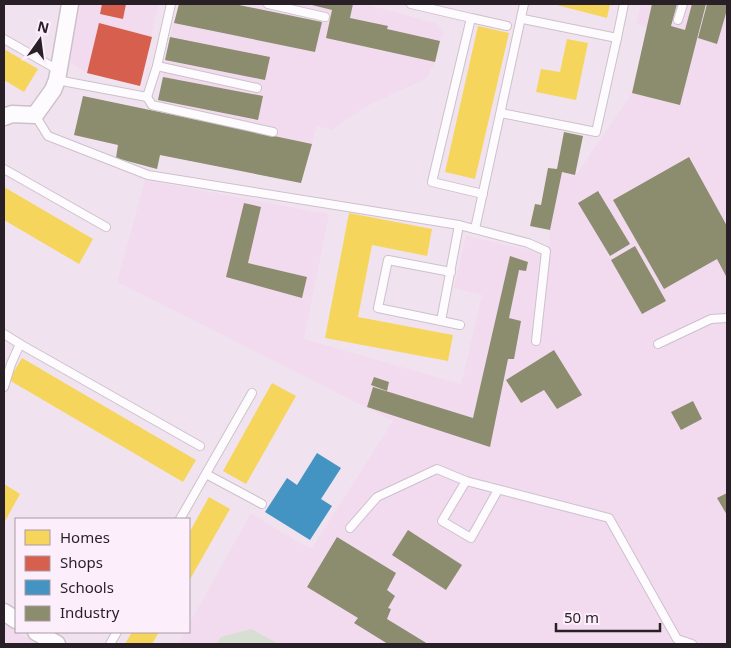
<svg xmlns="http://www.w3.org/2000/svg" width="731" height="648" font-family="'Noto Sans',sans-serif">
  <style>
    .built { fill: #f2dbef }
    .green { fill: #d6dfd1 }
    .homes { fill: #f6d55c }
    .shops { fill: #d6604d }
    .schools { fill: #4393c3 }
    .industry { fill: #8c8c6e }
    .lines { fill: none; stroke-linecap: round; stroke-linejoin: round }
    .service-casing { stroke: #ccc1cb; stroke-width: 10 }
    .minor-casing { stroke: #ccc1cb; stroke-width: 19 }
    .service { stroke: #fdfbfd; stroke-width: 8 }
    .minor { stroke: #fdfbfd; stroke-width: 16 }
  </style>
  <rect width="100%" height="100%" fill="#f0e3ef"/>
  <g class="built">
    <path d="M74,4H159L140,86L87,73L77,67L65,57Z"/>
    <path d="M179,4H365L435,23L444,32L440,41L435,62L427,78L365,107L332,130L317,126L301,183L160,155L157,169L116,158L117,145L74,135L83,96L154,111L158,100L170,37Z"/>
    <path d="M641,4H727V644H178L185,632H189V624L251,513L301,544L312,548L393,421L117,282L145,180L329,214L304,339L461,384L482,295L454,288L466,236L549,254L550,230L562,172L576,175L632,93L647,27L636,24Z"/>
    <path d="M4,623L16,632L39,644H4Z"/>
  </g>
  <path class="green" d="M251,629L279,644H217L221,637Z"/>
  <g class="homes">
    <path d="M553,4H610L607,18Z"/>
    <path d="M478,26L509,33L475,179L445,172Z"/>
    <path d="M567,39L588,43L576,100L536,92L541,69L560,72Z"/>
    <path d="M4,49L38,69L24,92L4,80Z"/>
    <path d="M4,187L93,239L79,264L4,220Z"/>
    <path d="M349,213L432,229L427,256L372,245L358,317L453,335L448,361L325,338Z"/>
    <path d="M22,358L196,460L183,482L9,380Z"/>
    <path d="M272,383L296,396L246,484L223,471Z"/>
    <path d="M4,484L20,494L4,523Z"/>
    <path d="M209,497L230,509L189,581V533Z"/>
    <path d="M132,632H159L152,644H125Z"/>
  </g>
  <g class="shops">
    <path d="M102,4H126L123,19L100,14Z"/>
    <path d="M99,23L152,37L140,86L87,73Z"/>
  </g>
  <path class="schools" d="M317,453L341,468L321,499L332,506L310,540L265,512L287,478L297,485Z"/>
  <g class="industry">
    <path d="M179,4H234L322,22L315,52L174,23Z"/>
    <path d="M308,4H353L350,18L388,26L387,29L440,41L435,62L326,38L332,10Z"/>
    <path d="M652,4H677L671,26L685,30L692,4H706L680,105L632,93Z"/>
    <path d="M707,4H727V10L717,44L698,38Z"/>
    <path d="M170,37L270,57L265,80L165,60Z"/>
    <path d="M163,77L263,96L258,120L158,100Z"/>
    <path d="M83,96L312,144L301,183L160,155L157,169L116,158L118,145L74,135Z"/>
    <path d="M564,132L583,136L575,175L562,172L550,230L530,226L535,204L541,205L548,168L557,169Z"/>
    <path d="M689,157L727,226V278L717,259L664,289L613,200Z"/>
    <path d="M598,191L630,244L610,256L578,203Z"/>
    <path d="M244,203L261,207L248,263L307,277L302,298L226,277Z"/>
    <path d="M635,246L666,301L642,314L611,260Z"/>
    <path d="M510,256L528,262L526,271L519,270L509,318L521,321L514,359H508L490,447L367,407L373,387L473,418Z"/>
    <path d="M554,350L582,395L557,409L544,390L521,403L506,380Z"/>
    <path d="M374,377L389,382L387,391L371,385Z"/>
    <path d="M693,401L702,419L681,430L671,412Z"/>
    <path d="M727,493V515L717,498Z"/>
    <path d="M408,530L462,565L446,590L392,555Z"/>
    <path d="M337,537L396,573L387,590L395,596L388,608L391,609L387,619L428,644H388L354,623L358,618L307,587Z"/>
  </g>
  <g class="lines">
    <g class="service-casing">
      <g id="service">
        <path d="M268,4L325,17"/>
        <path d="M411,4L471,18L432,182L483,194"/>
        <path d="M471,18L507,26"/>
        <path d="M523,19L617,38L624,4"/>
        <path d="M678,20L683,4"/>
        <path d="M4,39L58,70"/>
        <path d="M157,66L257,88"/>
        <path d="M57,80L147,97L152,105L273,132"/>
        <path d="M147,97L157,66L171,4"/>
        <path d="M501,113L596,132L617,38"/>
        <path d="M35,115L48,136L148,175L459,225L528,243L546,251L536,341"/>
        <path d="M4,169L106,227"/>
        <path d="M475,229L524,4"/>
        <path d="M451,272L388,260L378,308L441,321L459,225"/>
        <path d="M441,321L460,325"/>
        <path d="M4,334L20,344"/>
        <path d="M658,344L711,319L727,318"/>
        <path d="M4,387L11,364L20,344L200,446"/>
        <path d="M206,474L262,504"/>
        <path d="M466,481L442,521L471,538L498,490"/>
        <path d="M180,519L252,393"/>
        <path d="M350,528L377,497L437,469L466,481L609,518L677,639L692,644"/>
        <path d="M110,644L117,632"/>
      </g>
    </g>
    <g class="minor-casing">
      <g id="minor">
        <path d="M4,117L12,114L35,115L53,90L57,80L70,4"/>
        <path d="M4,612L16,620"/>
        <path d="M36,632L57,644"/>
      </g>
    </g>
    <use href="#service" class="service"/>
    <use href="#minor" class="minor"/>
  </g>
  <rect width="731" height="648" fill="none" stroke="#281f27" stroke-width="10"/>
  <rect x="15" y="518" width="175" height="115" fill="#fdeefb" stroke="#a89ba6"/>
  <rect x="25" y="530" width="25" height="15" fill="#f6d55c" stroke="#a89ba6"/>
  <text x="60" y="543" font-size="15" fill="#281f27">Homes</text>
  <rect x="25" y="556" width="25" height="15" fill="#d6604d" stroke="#a89ba6"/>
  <text x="60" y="568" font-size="15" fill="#281f27">Shops</text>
  <rect x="25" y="580" width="25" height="15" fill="#4393c3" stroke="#a89ba6"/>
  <text x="60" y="593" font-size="15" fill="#281f27">Schools</text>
  <rect x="25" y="606" width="25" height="15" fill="#8c8c6e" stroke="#a89ba6"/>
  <text x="60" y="618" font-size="15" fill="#281f27">Industry</text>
  <g transform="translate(40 40) rotate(14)" stroke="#fdeefb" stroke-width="4" paint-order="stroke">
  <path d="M0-4L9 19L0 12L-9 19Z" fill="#281f27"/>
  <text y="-8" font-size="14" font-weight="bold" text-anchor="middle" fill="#281f27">N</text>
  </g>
  <path d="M556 623v8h104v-8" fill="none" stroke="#281f27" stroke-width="2.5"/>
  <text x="564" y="623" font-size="15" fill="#281f27" stroke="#fdeefb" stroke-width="4" paint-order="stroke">50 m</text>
</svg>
